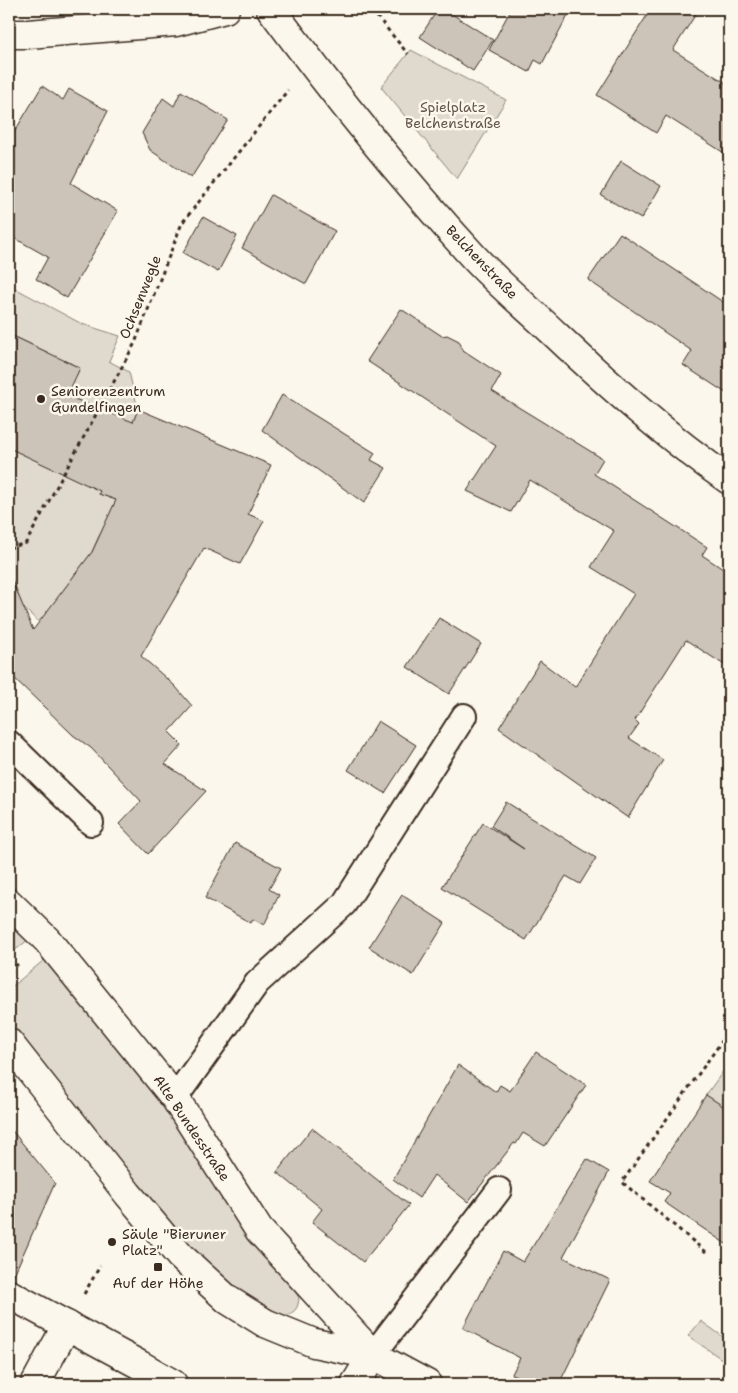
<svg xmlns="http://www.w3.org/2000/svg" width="738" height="1393" font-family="'Shantell Sans',sans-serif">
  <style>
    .green { fill: #dfd9ce; stroke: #8d8276 }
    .building { fill: #ccc4b9; stroke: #3b2a1e }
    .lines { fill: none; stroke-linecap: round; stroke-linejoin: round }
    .lane-casing { stroke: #3b2a1e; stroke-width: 28 }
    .street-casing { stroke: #3b2a1e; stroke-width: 31 }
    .secondary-casing { stroke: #3b2a1e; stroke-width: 31 }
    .path { stroke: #3b2a1e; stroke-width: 3; stroke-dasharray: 4 4; stroke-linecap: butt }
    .lane { stroke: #fbf7ec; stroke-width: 24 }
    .street { stroke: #fbf7ec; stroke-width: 28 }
    .secondary { stroke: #fbf7ec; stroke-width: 28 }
    .poi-dot { fill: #3b2a1e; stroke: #fbf7ec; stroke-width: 2 }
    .labels { text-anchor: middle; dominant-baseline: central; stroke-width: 5; stroke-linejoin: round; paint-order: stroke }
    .park-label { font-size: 14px; fill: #64564a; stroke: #fbf7ec }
    .street-label { font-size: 14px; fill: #3b2a1e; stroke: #fbf7ec }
    .poi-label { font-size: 14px; fill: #3b2a1e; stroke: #fbf7ec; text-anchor: start }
  </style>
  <rect width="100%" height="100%" fill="#fbf7ec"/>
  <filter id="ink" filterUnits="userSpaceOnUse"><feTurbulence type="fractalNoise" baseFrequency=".02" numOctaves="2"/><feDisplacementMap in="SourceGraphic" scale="10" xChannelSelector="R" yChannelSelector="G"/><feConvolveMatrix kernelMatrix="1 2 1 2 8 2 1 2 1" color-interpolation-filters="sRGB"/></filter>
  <g filter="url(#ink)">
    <g class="green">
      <path d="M411,50L506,100L457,179L381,87Z"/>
      <path d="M9,285L82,324L120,336L109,361L129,372L138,409L119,462L112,460L99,494L122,502L99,536L92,552L62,592L41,624L16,601L17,590L9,576V448L15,451L16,447L67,396L79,368L69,362L66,366L47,352L9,334Z"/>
      <path d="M9,903L38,932L9,955Z"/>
      <path d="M55,951L259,1230L299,1298C298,1309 295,1313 283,1316L205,1279L9,1045V989Z"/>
      <path d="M729,1063V1106L727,1109L706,1095Z"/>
      <path d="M701,1321L729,1341V1364L688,1336Z"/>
    </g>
    <g class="building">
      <path d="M438,9H444L493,40L473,71L420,37Z"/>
      <path d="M511,9H571L542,64L535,60L529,72L489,50Z"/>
      <path d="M651,9H699L673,50L729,85V156L666,116L656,133L597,95Z"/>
      <path d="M42,86L63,100L69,89L108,111L71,183L118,211L67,298L36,279L48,257L9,235V141Z"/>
      <path d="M181,91L228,120L191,178L150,150L142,133L163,98L174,106Z"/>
      <path d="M621,161L661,186L641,219L601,195Z"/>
      <path d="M271,195L335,231L306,284L242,248Z"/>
      <path d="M203,217L237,236L218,272L183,253Z"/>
      <path d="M620,233L729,306V395L683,365L692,351L588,280Z"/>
      <path d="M401,309L442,336L447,335L459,341L463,350L501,375L492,391L603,459L594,474L707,547L702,555L729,573V668L686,640L635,720L639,724L629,738L663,760L628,818L499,728L540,661L575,687L634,594L591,567L614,531L530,480L511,512L467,491L496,446L367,361Z"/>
      <path d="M9,334L80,368L67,396L133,422L138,409L271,465L248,514L264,521L240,564L204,548L141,656L175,686L192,706L169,732L182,745L165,764L206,791L148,854L119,824L141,801L91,748L73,735L9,673V573L33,630L92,552L116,500L99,494L100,491L9,448Z"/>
      <path d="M282,395L375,453L371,460L386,468L364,503L262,430Z"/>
      <path d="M439,618L481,644L449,694L407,667Z"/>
      <path d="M378,721L416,745L385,793L348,770Z"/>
      <path d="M506,802L596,858L580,884L566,876L526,940L442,887L483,823L524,849L491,826Z"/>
      <path d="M235,843L281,868L269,889L279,895L264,925L253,919L251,923L205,898Z"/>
      <path d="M402,895L445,923L413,975L369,947Z"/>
      <path d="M536,1052L586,1085L545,1146L523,1133L516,1144L514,1143L468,1202L434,1175L419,1198L393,1179L458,1065L496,1092L500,1085L510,1091Z"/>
      <path d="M706,1095L729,1110V1246L664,1202L670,1193L650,1181Z"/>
      <path d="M9,1127L55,1183L12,1279L9,1278Z"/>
      <path d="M312,1128L409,1205L363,1262L312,1222L322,1209L277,1172Z"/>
      <path d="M587,1159L609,1172L563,1257L610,1280L559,1384H534L512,1374L520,1358L463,1328L503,1251L523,1262Z"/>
    </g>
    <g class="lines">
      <g class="lane-casing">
        <g id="lane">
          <path d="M9,743L91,823"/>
          <path d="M175,1098L257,983L344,904L464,716"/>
          <path d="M373,1355L499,1190"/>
        </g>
      </g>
      <g class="street-casing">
        <g id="street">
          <path d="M271,9C334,94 400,176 471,254C497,283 528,308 556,335C611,387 667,437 729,480"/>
          <path d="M9,34H28L176,22L225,9"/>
          <path d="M9,1294L140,1365L173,1384"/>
          <path d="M35,1384L67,1325"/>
          <path d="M355,1384L373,1355"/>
        </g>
      </g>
      <g class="secondary-casing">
        <g id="secondary">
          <path d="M9,903L47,940L175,1098L259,1230L373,1355"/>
          <path d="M9,1043L128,1194L180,1256L228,1300L265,1323L314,1343L373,1355L427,1384"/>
        </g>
      </g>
      <g class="path">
        <path d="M373,9L375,14L408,54"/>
        <path d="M9,548L26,543L135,343L182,223L288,90"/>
        <path d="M9,972L20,962"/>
        <path d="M706,1252L622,1182L729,1031"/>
        <path d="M84,1294L100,1266"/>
      </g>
      <use href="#lane" class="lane"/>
      <use href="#street" class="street"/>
      <use href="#secondary" class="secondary"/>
    </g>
  </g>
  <g class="poi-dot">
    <circle cx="41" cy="399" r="5"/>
    <circle cx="112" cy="1242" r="5"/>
    <rect x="153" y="1262" width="10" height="10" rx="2.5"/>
  </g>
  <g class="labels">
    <g class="park-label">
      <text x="453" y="107">Spielplatz<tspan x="453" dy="16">Belchenstraße</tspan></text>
    </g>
    <g class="street-label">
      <text transform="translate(482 262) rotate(46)">Belchenstraße</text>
      <text transform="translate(140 297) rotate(-68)">Ochsenwegle</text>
      <text transform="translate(192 1128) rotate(56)">Alte Bundesstraße</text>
    </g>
    <g class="poi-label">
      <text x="51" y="391">Seniorenzentrum<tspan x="51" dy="16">Gundelfingen</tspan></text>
      <text x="122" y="1234">Säule "Bieruner<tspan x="122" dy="16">Platz"</tspan></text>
      <text x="158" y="1283" text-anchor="middle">Auf der Höhe</text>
    </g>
  </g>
  <rect width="738" height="1393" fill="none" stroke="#fbf7ec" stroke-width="30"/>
  <rect x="15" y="15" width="708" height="1363" fill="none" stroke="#3b2a1e" stroke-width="2" filter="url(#ink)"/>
</svg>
